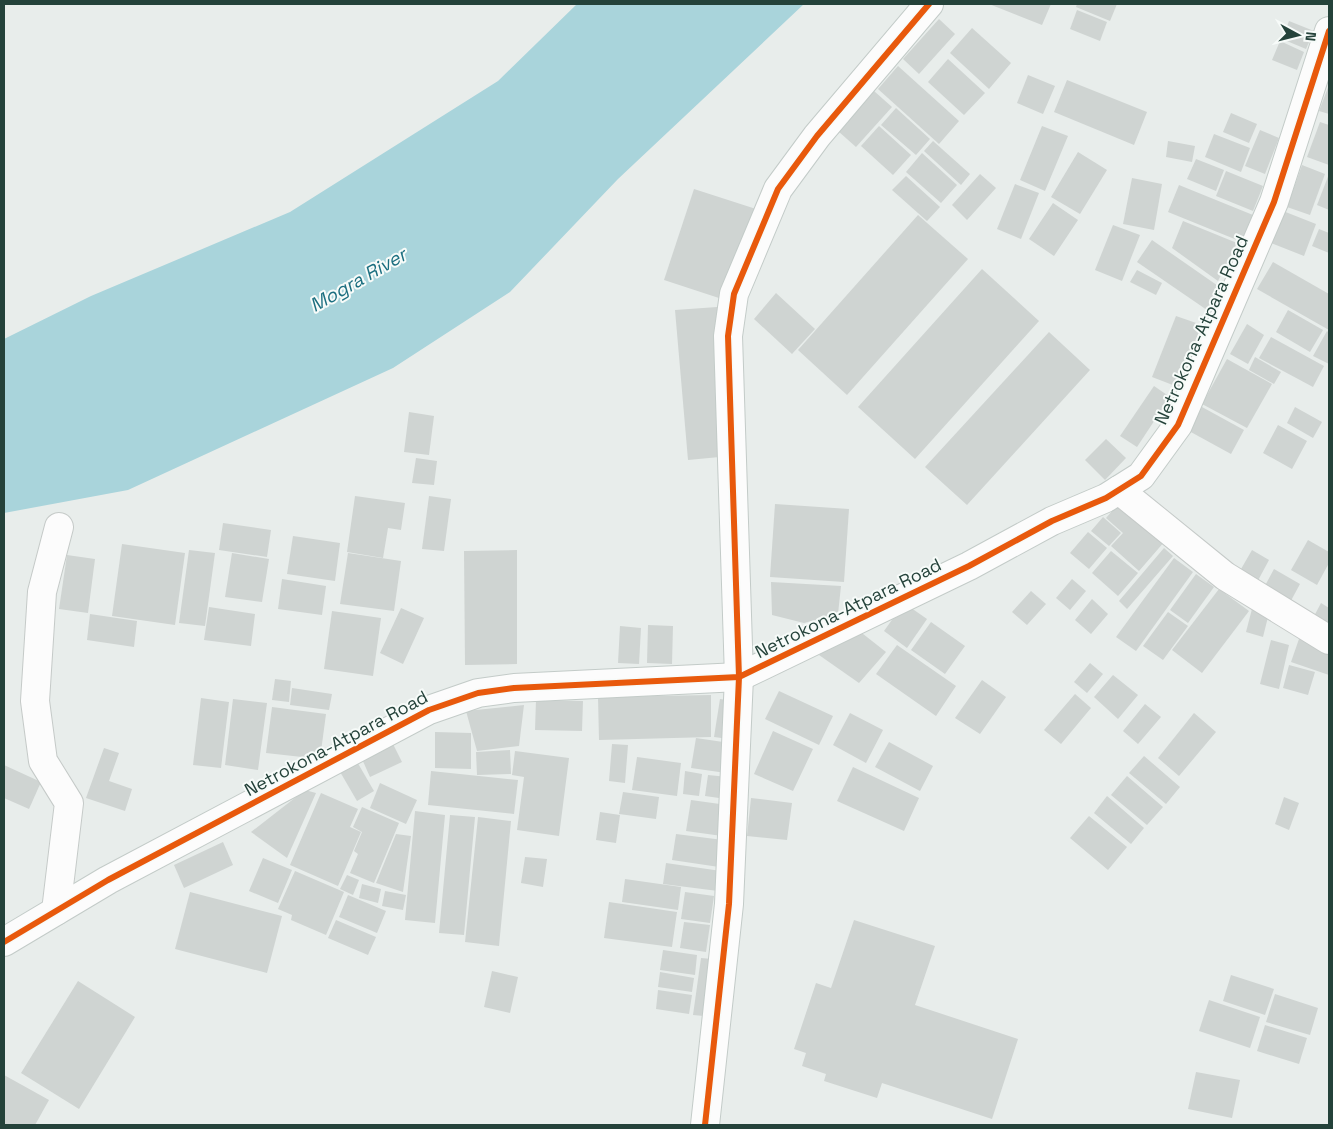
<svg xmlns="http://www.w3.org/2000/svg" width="1333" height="1129" font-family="'Space Grotesk',sans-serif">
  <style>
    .water { fill: #a9d4db }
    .building { fill: #cfd4d2 }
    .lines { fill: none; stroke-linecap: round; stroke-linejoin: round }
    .street-casing { stroke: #c5cac8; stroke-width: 30 }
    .secondary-casing { stroke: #c3cbc8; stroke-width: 30 }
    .street { stroke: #fcfcfc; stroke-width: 28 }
    .secondary { stroke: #fcfcfc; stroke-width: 28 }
    .cycleway-casing { stroke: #f7fbf9; stroke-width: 9 }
    .cycleway { stroke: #e8590c; stroke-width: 6 }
    .labels { text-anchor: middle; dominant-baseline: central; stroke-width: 4; stroke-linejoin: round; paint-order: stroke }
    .street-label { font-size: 18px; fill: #24423a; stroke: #f7fbf9 }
    .water-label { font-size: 19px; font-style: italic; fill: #1c6f80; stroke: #f7fbf9 }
  </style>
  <rect width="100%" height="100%" fill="#e8edeb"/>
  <path class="water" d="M577,4H804L618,179L510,292L393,368L128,490L4,513V339L91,296L290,212L498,81Z"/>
  <g class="building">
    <path d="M989,4H1051L1042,25Z"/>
    <path d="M1077,4H1117L1110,21L1076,7Z"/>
    <path d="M1077,10L1107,22L1100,41L1070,29Z"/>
    <path d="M939,19L955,34L919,74L903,59Z"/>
    <path d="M1289,21L1314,31L1306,49L1282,39Z"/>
    <path d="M972,28L1011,63L989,89L950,53Z"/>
    <path d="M1280,41L1304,52L1297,70L1272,60Z"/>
    <path d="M948,59L985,93L964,115L928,82Z"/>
    <path d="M898,66L959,121L939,144L878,89Z"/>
    <path d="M1028,75L1055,86L1043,114L1017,103Z"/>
    <path d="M1067,80L1147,112L1134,145L1054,112Z"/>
    <path d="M1329,85V114L1319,111Z"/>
    <path d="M874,91L892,107L856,147L838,131Z"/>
    <path d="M896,108L930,139L916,155L881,125Z"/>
    <path d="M1231,113L1257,124L1249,143L1223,132Z"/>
    <path d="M1320,122L1329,125V165L1307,157Z"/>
    <path d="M879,126L911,155L893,175L861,146Z"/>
    <path d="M1042,126L1068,136L1045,191L1020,180Z"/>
    <path d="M1260,130L1279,138L1265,174L1245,166Z"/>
    <path d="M1214,134L1250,148L1241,172L1205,157Z"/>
    <path d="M933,141L970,174L961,185L924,151Z"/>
    <path d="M1168,141L1195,146L1192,162L1166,157Z"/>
    <path d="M1078,152L1107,170L1080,214L1051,197Z"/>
    <path d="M922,153L957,185L941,203L906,172Z"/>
    <path d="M1196,159L1224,170L1216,191L1187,179Z"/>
    <path d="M1302,165L1325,174L1310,215L1287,207Z"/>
    <path d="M1226,171L1263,186L1253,211L1216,196Z"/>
    <path d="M980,174L996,188L967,220L952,205Z"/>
    <path d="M1329,174V210L1317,205Z"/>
    <path d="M906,176L940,207L927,221L892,190Z"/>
    <path d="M1132,178L1162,184L1154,230L1123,224Z"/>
    <path d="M1015,184L1039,193L1021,239L997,229Z"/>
    <path d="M1179,185L1253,215L1242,242L1168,212Z"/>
    <path d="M694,189L756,209L725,300L664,280Z"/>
    <path d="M1053,203L1078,220L1054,256L1029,239Z"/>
    <path d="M1283,211L1316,224L1304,256L1271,243Z"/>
    <path d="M918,215L968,259L847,395L798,350Z"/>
    <path d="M1183,221L1237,243L1218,281L1172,248Z"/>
    <path d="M1113,225L1140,235L1122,281L1095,270Z"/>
    <path d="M1319,229L1329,233V253L1312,246Z"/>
    <path d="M1152,240L1221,288L1207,310L1137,262Z"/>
    <path d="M1273,262L1329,294V330L1257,289Z"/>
    <path d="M982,269L1039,321L915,459L858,407Z"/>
    <path d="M1137,270L1162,283L1156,295L1130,282Z"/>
    <path d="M776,293L815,329L792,354L754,319Z"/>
    <path d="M717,307L730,456L688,460L675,310Z"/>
    <path d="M1288,310L1323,330L1310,352L1276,332Z"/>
    <path d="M1176,316L1202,325L1178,387L1152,377Z"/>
    <path d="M1247,324L1264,335L1248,364L1230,354Z"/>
    <path d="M1327,331L1329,333V364L1313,356Z"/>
    <path d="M1049,332L1090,370L967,505L925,467Z"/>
    <path d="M1271,337L1324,366L1313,387L1259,358Z"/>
    <path d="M1255,357L1281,372L1274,384L1249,370Z"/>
    <path d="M1227,359L1272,384L1247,428L1202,404Z"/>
    <path d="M1154,386L1170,397L1137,447L1120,436Z"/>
    <path d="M1202,407L1244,430L1231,454L1189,431Z"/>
    <path d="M1295,407L1322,422L1313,438L1287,423Z"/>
    <path d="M409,412L434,416L429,455L404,452Z"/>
    <path d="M1278,425L1307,441L1292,469L1263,453Z"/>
    <path d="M1106,439L1126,458L1105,480L1085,460Z"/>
    <path d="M416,458L437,461L434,485L412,483Z"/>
    <path d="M355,496L405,503L401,530L388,528L383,558L347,552Z"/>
    <path d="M429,496L451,499L444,551L422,549Z"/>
    <path d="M1120,502L1165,541L1139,571L1111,546L1123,533L1106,518Z"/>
    <path d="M775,504L849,509L844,582L770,577Z"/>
    <path d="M1103,517L1121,533L1109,546L1091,531Z"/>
    <path d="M223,523L271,530L267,557L219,550Z"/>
    <path d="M1088,532L1107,548L1089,569L1070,553Z"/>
    <path d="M293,536L340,543L335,581L287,574Z"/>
    <path d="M1308,540L1329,552V563L1317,585L1291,570Z"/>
    <path d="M122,544L185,553L175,625L112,616Z"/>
    <path d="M1164,548L1173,556L1127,609L1119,601Z"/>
    <path d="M189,550L215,553L205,626L179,623Z"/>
    <path d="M517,550V664L465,665L464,551Z"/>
    <path d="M1252,550L1269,560L1255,586L1237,576Z"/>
    <path d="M1111,551L1138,573L1118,596L1092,573Z"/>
    <path d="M232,553L269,559L262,602L225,597Z"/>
    <path d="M348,553L401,561L394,611L340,604Z"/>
    <path d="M67,555L95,559L88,613L59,609Z"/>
    <path d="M1174,558L1193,572L1136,651L1116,637Z"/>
    <path d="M1274,569L1300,584L1287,608L1261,593Z"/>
    <path d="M1196,574L1214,587L1188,623L1170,610Z"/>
    <path d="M282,579L326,586L322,615L278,609Z"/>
    <path d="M1072,579L1086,591L1070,610L1056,598Z"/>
    <path d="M771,582L841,586L838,614L804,623L772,615Z"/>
    <path d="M1219,589L1249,611L1202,673L1172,650Z"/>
    <path d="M1031,591L1046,604L1027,625L1012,612Z"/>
    <path d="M1092,599L1108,614L1091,634L1075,620Z"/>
    <path d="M904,603L927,619L907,648L884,631Z"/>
    <path d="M1321,603L1329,608V629L1312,620Z"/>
    <path d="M1253,605L1270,609L1263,637L1246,632Z"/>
    <path d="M209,607L255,614L251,646L204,640Z"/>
    <path d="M401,608L424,618L403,664L380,653Z"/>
    <path d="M332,611L381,618L373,676L324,669Z"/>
    <path d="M1168,612L1188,626L1163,660L1143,646Z"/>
    <path d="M90,614L137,621L134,647L87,640Z"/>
    <path d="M931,622L965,646L945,674L911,650Z"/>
    <path d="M648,625L673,626L672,664L647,663Z"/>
    <path d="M620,626L641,628L639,664L618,663Z"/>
    <path d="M858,630L886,652L859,683L819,655Z"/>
    <path d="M1300,636L1329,646V675L1291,662Z"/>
    <path d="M1271,640L1289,645L1279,689L1260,684Z"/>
    <path d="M897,645L956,686L936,716L876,674Z"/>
    <path d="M1090,663L1103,674L1087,693L1074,682Z"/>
    <path d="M1289,665L1315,672L1308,695L1283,688Z"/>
    <path d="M1113,675L1138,695L1118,719L1094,697Z"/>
    <path d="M275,679L291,681L289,702L272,700Z"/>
    <path d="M982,680L1006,697L980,734L955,718Z"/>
    <path d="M292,688L332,694L329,710L290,705Z"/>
    <path d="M779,691L833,716L819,745L765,719Z"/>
    <path d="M1075,694L1091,708L1061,744L1044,730Z"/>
    <path d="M711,695V737L599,740L598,697Z"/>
    <path d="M201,698L229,702L221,768L193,765Z"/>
    <path d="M233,699L267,703L258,770L225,765Z"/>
    <path d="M720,699L734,701L729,739L714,737Z"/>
    <path d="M536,700L583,701L582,731L535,730Z"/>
    <path d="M1145,704L1161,717L1138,744L1123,731Z"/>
    <path d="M524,705L519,746L477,751L466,711Z"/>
    <path d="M272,707L326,714L320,759L266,753Z"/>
    <path d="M850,713L883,730L866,763L833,745Z"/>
    <path d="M1194,713L1216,732L1179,776L1158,758Z"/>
    <path d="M773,731L813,749L793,791L754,774Z"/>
    <path d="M435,732L471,733V769L435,768Z"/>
    <path d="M696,738L730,743L726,773L691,768Z"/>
    <path d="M889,742L933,766L920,791L875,767Z"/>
    <path d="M393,744L402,762L370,777L362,759Z"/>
    <path d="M612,744L628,745L625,783L609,781Z"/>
    <path d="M104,748L119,753L109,781L132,789L125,811L86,798Z"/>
    <path d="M510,750L511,774L477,775L476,752Z"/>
    <path d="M515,751L569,758L559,836L517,830L524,777L512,775Z"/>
    <path d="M1144,756L1180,787L1166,804L1129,773Z"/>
    <path d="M637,757L681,763L677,796L632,790Z"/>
    <path d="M356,760L374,791L357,801L339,770Z"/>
    <path d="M4,765L41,782L29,809L4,798Z"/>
    <path d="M853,767L919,798L904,831L837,801Z"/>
    <path d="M431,771L518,780L514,814L428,805Z"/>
    <path d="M685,771L702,774L699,796L683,794Z"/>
    <path d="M708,775L728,777L726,799L705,796Z"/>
    <path d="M1127,776L1163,807L1147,825L1111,795Z"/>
    <path d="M380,783L417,800L406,824L370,808Z"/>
    <path d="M305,790L316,793L287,858L251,832Z"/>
    <path d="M623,792L659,797L656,819L619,814Z"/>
    <path d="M321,793L358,809L350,827L361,832L338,886L290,865Z"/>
    <path d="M1107,796L1144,828L1131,844L1094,813Z"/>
    <path d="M1284,797L1299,803L1289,830L1275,824Z"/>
    <path d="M751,798L792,803L787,840L747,836Z"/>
    <path d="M691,800L727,805L722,836L686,831Z"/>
    <path d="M362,807L399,823L374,883L350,873L358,854L354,851L362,832L353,827Z"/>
    <path d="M415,811L445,815L435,923L405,920Z"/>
    <path d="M600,812L620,815L616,843L596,840Z"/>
    <path d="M450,815L475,817L464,935L439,933Z"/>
    <path d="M1089,816L1127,847L1108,870L1070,838Z"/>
    <path d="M478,817L511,821L499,946L465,942Z"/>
    <path d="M396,834L411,836L403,892L376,883Z"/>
    <path d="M676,834L723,840L719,867L672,860Z"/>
    <path d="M223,842L233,865L184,888L174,865Z"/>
    <path d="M525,857L547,859L543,887L521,883Z"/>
    <path d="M263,858L292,870L278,903L249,891Z"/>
    <path d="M666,863L721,871L718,891L663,884Z"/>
    <path d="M295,871L344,892L326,935L291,920L292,915L278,909Z"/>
    <path d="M347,875L359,880L353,895L340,889Z"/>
    <path d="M625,879L681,887L678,910L622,902Z"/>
    <path d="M362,884L381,889L378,903L359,898Z"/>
    <path d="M385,891L406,895L403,910L382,906Z"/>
    <path d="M190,892L282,916L267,973L175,949Z"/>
    <path d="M685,892L714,896L710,923L681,919Z"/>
    <path d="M348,895L386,911L377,933L339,917Z"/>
    <path d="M609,902L677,912L672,947L604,938Z"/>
    <path d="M336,920L376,937L368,955L328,938Z"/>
    <path d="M854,920L935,946L915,1005L1018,1039L992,1119L882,1083L877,1098L824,1081L826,1074L802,1066L806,1053L794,1049L816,983L831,988Z"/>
    <path d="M684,922L710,925L706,952L680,948Z"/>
    <path d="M663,950L697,955L695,975L660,970Z"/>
    <path d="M701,958L712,959L704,1016L693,1015Z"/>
    <path d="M492,971L518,977L510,1013L484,1007Z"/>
    <path d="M660,972L694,978L692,992L658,987Z"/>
    <path d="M1231,975L1274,989L1265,1015L1223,1001Z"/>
    <path d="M78,981L135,1017L79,1109L21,1073Z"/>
    <path d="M658,990L692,995L689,1014L656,1009Z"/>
    <path d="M1275,994L1318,1008L1310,1035L1266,1022Z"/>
    <path d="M1209,1000L1260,1017L1250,1048L1199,1031Z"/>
    <path d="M1265,1025L1307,1038L1299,1064L1257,1051Z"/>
    <path d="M1196,1072L1240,1080L1232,1118L1188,1109Z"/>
    <path d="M4,1075L49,1100L35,1125H4Z"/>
  </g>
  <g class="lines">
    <g class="street-casing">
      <g id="street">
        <path d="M1119,490L1225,576L1329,640"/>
        <path d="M56,911L69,803L43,761L35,701L42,592L59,527"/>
      </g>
    </g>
    <g class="secondary-casing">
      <g id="secondary">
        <path d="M4,942L108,880L429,710L478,693L514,688L739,677L969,566L1052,521L1106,498L1141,476L1178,425L1274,202L1329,31"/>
        <path d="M705,1125L729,904L739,677L728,336L734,294L778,189L817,136L929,4"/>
      </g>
    </g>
    <use href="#street" class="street"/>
    <use href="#secondary" class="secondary"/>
    <g class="cycleway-casing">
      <g id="cycleway">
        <path d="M4,942L108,880L429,710L478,693L514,688L739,677L969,566L1052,521L1106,498L1141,476L1178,425L1274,202L1329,31"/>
        <path d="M705,1125L729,904L739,677L728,336L734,294L778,189L817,136L929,4"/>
      </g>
    </g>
    <use href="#cycleway" class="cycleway"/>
  </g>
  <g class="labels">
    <g class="street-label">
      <text transform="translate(1201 330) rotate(-66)">Netrokona-Atpara Road</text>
      <text transform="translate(848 608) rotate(-26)">Netrokona-Atpara Road</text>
      <text transform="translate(336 743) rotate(-28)">Netrokona-Atpara Road</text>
    </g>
    <g class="water-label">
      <text transform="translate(358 280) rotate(-30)">Mogra River</text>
    </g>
  </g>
  <rect width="1333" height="1129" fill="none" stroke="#24423a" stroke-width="10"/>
  <g transform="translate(1298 35) rotate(97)" stroke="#f7fbf9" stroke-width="4" paint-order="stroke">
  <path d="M0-4L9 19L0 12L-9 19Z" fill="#24423a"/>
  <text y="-8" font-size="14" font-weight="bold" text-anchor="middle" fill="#24423a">N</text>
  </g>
</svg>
